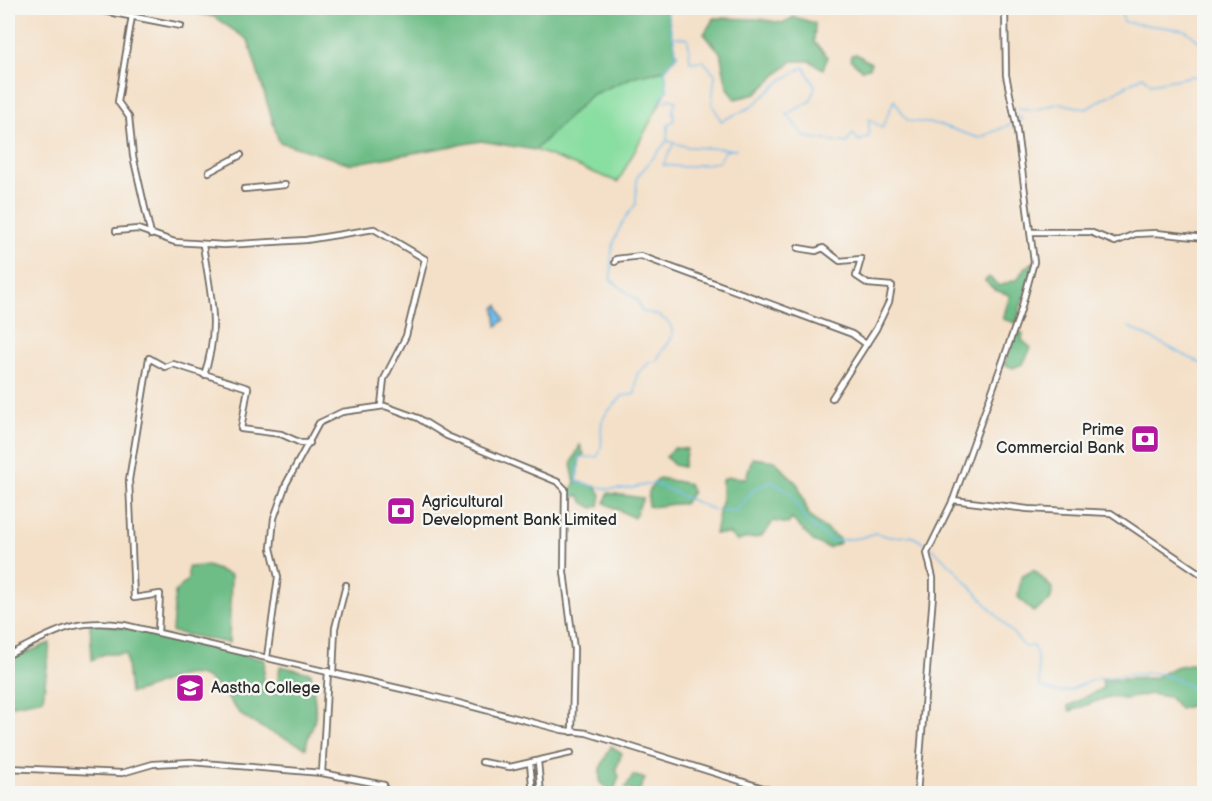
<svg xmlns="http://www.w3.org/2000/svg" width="1212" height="801" font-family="'Balsamiq Sans',sans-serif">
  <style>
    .green { fill: #89dea1; stroke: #5a8466; stroke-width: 1.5 }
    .forest { fill: #6ebd87; stroke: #4c7459; stroke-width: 1.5 }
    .water { fill: #73bdec; stroke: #4f748c; stroke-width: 1.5 }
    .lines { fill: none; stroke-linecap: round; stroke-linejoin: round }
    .stream { stroke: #73bdec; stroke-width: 1.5 }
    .minor-casing { stroke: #716a62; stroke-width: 8 }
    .minor { stroke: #fff; stroke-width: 4.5 }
    .labels { text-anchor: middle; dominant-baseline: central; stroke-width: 5; stroke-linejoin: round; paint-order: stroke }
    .poi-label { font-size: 16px; fill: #2b2b2b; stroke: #f6f6f2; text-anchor: start }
  </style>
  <rect width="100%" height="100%" fill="#f6f6f2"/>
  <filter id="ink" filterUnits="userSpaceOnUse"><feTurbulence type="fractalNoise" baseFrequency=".0167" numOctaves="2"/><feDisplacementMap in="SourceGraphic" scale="12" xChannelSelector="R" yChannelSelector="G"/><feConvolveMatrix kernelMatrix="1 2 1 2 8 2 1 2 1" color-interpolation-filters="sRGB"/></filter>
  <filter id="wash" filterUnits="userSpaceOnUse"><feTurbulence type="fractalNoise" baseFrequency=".008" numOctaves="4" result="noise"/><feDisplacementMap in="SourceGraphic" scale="24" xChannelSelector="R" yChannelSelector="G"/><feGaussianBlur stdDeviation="1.35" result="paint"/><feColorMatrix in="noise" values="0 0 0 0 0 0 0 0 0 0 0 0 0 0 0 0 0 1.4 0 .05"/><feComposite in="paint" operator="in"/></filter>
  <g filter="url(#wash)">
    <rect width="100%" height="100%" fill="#f4e0c8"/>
    <path class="green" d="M665,70L667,90L618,182L535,150L591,95L635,76Z"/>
    <g class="forest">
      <path d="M172,8H666L677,55L665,70L635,76L591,95L535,150L481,141L351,164L279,142L248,40L214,17Z"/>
      <path d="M794,17L815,23L814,42L828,57L823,69L810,61H792L756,94L735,99L727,86L720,52L704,34L714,18L759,19L783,23Z"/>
      <path d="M856,54L871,63L869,68L862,70L851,60V55Z"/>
      <path d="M1034,262L1016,323L1003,319L1010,295L995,290L985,281L989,277L999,286L1018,279L1024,268Z"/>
      <path d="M1018,331L1023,334L1022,340L1031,348L1023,364L1013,368L1004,364Z"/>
      <path d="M580,445L584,454L580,457L577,481L596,487L601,495L599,506L593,508L584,503L579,495L573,498L570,490L575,483L571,464Z"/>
      <path d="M674,448L687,449L683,467L674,465L666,457Z"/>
      <path d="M752,458L775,461L798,485L810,517L839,539L840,543L828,548L813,541L792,519L788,524L773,521C759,545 758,534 737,541L729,534H715L722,498V480L728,477L746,478Z"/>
      <path d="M659,478L689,484L692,492L684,504C670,502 657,509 648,506L649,489Z"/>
      <path d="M608,493L643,498L634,518L605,503Z"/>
      <path d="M207,566L231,575L229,643L172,632L175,592L188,580V567Z"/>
      <path d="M1034,570L1053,589L1050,601L1033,612L1018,597L1021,577Z"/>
      <path d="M90,623L143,631L265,660L262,691L277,688L280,666L311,673C312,688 319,711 313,725C310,735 307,736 306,748C287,738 261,730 244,717C227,703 221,680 197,675C175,671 152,691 130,693L126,654H104L92,660Z"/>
      <path d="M50,643L43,699L8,706V660Z"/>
      <path d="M1201,662L1204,666V710L1196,704L1180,709L1169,697L1150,694L1125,699L1108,697L1070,711L1068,706L1103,688L1102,680L1154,678L1175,667Z"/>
      <path d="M611,746L622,753L616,769L619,777L613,793L600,783V769Z"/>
      <path d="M633,775L645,779L638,793L625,788Z"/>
    </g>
    <path class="water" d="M498,305L504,320L497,326L495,308Z"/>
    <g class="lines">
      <g class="stream">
        <path d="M666,8L673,37L688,38L690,62L703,61L715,74L712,103L721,121L751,107L782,80L804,67L815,86L811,101L787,114L805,137L847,143L853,133L859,141L869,136V119L882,128L894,100L908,121L937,124L979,138L1023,119L1017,116"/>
        <path d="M1120,8L1124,22L1185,30L1204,45"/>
        <path d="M673,37L677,55L665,70L667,90L661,98L665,102L669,99L676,101L673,109L674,120L668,125L667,141L637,177L636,204C623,219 612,239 611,260C611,267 613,271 610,279L638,301L642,312C656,313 680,322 670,341C665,349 660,351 657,361L650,362L637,374L635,394L622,396C617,404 607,410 603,419C598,430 606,445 597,457H580L577,481C606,491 623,492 653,483L714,510L736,511L755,488L773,482L790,492L806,522L831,541L860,538L875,533L890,537L911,536L928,545"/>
        <path d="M1018,108L1034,110L1060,103L1086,109L1143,76L1151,84L1193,76L1204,81"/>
        <path d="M668,141L688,147L734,149"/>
        <path d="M674,143L663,165L685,167L719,162L725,151L736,149"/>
        <path d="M1129,327L1204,365"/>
        <path d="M931,548L952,566L1025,647L1033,646L1037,656L1040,686C1064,700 1074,685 1097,679C1108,677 1142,673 1153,673C1170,673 1190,687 1204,695"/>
      </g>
    </g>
  </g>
  <g filter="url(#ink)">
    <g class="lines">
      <g class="minor-casing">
        <g id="minor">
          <path d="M88,8L181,26"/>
          <path d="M132,16L118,102L129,117L133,156L151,235"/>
          <path d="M209,172L241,155"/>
          <path d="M244,189L285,185"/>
          <path d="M116,231L138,229L175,242L224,245L306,240L374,229L425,259L406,336L384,379L381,405"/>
          <path d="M1032,232H1090L1115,242L1135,234L1156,233L1204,238"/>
          <path d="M203,245C210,293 221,327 204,375"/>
          <path d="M798,248L816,251L823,248L840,261L861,259L856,276L868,284L892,286L889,302L876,329L832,398"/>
          <path d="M615,262L616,259L641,256L852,334L866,344"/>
          <path d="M953,500L1028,509L1111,513L1204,576"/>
          <path d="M158,632L160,594L134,598L129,480L149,358L165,367L173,364L248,388L241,429L281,434L301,443H310"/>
          <path d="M8,655C55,633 69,618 124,625L428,695L562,730L587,733L782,794"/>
          <path d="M267,657L278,577L271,548L274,518L286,484L319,423L342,412L385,406L418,418L447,436L558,482L565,489L564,572L574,649L572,732"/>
          <path d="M333,673L335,628L346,585"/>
          <path d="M538,761L541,794"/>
          <path d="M482,762L510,767L571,753"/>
          <path d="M530,763L533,794"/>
          <path d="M8,768L122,773L153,764L191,762L322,773L384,785"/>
          <path d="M322,773L328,671"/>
          <path d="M917,794L933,595V578L927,553L953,500L1020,313L1034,262L1016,124L1006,75L1005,8"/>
        </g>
      </g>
      <use href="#minor" class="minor"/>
    </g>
  </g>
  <defs>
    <g id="bank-square" transform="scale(1.5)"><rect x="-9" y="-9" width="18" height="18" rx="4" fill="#b5179e" stroke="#f6f6f2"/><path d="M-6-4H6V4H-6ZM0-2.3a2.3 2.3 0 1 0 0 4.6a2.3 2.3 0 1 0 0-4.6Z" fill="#fff"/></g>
    <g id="school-square" transform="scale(1.5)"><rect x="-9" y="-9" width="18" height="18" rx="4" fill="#b5179e" stroke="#f6f6f2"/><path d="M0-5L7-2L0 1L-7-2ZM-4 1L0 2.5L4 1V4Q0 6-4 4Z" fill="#fff"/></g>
  </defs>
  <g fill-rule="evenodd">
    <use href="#bank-square" x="1145" y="439"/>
    <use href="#bank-square" x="401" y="511"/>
    <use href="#school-square" x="190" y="688"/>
  </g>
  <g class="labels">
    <g class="poi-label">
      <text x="1124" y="430" text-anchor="end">Prime<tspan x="1124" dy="18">Commercial Bank</tspan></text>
      <text x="422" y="502">Agricultural<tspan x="422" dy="18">Development Bank Limited</tspan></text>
      <text x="211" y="688">Aastha College</text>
    </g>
  </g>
  <rect width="1212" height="801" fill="none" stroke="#f6f6f2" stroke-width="30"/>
</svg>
